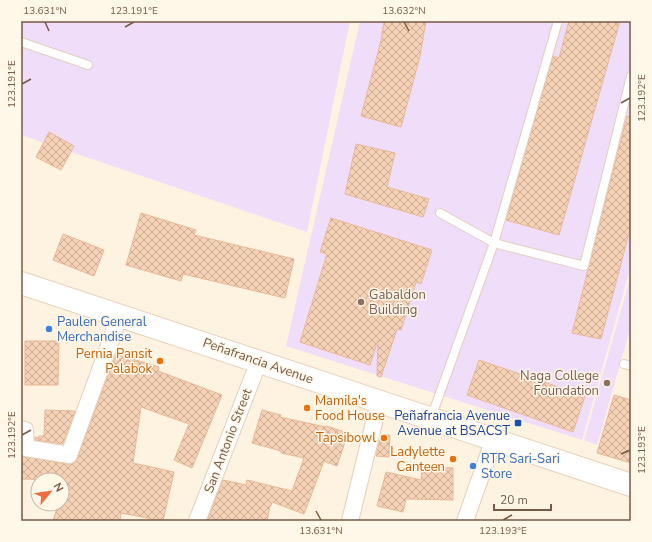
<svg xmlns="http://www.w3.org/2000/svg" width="652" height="542" font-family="'Nunito Sans',sans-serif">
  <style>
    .education { fill: #f0ddfa }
    .building { fill: url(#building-cross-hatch); stroke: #e9b895 }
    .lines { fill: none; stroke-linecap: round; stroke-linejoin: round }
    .lane-casing { stroke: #e2cfbc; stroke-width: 10 }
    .street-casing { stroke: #e2cfbc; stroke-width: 18 }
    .secondary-casing { stroke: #e8d1b9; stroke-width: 24 }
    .lane { stroke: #fff; stroke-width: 8 }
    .street { stroke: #fff; stroke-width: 16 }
    .secondary { stroke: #fff; stroke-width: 22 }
    .ticks { fill: none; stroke: #765946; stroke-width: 1.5 }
    .education-dot { fill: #8d6e63; stroke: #fff7e8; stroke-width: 1.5 }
    .shop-dot { fill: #3f7fe0; stroke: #fff7e8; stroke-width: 1.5 }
    .food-dot { fill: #e8710a; stroke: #fff7e8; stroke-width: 1.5 }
    .transit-dot { fill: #1a4fb4; stroke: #fff7e8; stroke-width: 1.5 }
    .labels { text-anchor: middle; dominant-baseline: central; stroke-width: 3; stroke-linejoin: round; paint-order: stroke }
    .education-label { font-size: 13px; fill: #785e54; stroke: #fff7e8; text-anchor: start }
    .shop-label { font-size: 13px; fill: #366cbe; stroke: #fff7e8; text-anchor: start }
    .food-label { font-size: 13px; fill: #c56008; stroke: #fff7e8; text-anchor: end }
    .street-label { font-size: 13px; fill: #765946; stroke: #fff7e8 }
    .transit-label { font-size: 13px; fill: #164399; stroke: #fff7e8; text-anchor: end }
    .neatline { fill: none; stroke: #765946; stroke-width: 1.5 }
    .ticks-label { font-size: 10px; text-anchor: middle; fill: #765946 }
  </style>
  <defs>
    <pattern id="building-cross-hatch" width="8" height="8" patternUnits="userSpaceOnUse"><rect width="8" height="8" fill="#f5d1b6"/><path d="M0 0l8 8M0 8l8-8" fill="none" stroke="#cbad96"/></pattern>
  </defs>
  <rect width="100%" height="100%" fill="#fef3e0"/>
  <g class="education">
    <path d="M21,21H350L307,232L21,135Z"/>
    <path d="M360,21H631V266L582,440L286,346Z"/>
    <path d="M631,275V326L597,445L584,440Z"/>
  </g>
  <g class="building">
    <path d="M384,21H426L420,56L401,127L361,116L381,41Z"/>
    <path d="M569,21H620L559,235L506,220L553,56L559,58Z"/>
    <path d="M627,116L631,117V226L601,339L572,333Z"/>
    <path d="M49,132L74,146L61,170L36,157Z"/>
    <path d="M356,144L395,153L387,187L429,199L423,217L345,194Z"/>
    <path d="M141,213L196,230L194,235L294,259L285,298L183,274L181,281L126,265Z"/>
    <path d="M331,218L432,250L421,284L416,282L401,330L397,329L381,377L377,376L378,340L370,365L300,342L327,254L320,252Z"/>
    <path d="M63,234L104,250L94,276L53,260Z"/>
    <path d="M25,341H59L58,385H25Z"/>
    <path d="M116,354L159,367L158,371L222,395L192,468L174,460L189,424L141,407L133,463L174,472L163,521L121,513L120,521H53L58,504H62V489L64,480L21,479V456L67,464H72L76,462Z"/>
    <path d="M479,360L585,396L573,432L467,395Z"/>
    <path d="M614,395L631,400V463L597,453Z"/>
    <path d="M45,410L75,411L63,444L35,440V437L39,438V436H44Z"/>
    <path d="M262,410L281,415L280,417L326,427V426L348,433L337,466L324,461L304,514L272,502L271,506H270L267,521H207L223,480L246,485L247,480L292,491L304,458L281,453V451L252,443Z"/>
    <path d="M381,435H390L389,457L376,456Z"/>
    <path d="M422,466L453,468V500L406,499L403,512L377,506L386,472L421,480Z"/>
  </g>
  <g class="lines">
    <g class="lane-casing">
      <g id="lane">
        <path d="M21,42L88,65"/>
        <path d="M440,213L494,243L584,266L631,76"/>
        <path d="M624,364L631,366"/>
        <path d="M431,418L494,243L558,21"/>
      </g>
    </g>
    <g class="street-casing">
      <g id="street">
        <path d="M21,429L25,430L26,448L69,455L120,315"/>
        <path d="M197,521L259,361"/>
        <path d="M350,521L379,402"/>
        <path d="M465,521L494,439"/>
      </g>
    </g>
    <g class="secondary-casing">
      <path id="secondary" d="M21,283L631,485"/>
    </g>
    <use href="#lane" class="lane"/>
    <use href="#street" class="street"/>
    <use href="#secondary" class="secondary"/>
  </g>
  <path class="ticks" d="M45,22L49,31M404,22L409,31M125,27L134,22M22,84L31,79M621,103L630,98M22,435L31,430M621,454L630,450M316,511L321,520M503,520L512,515"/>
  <g class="education-dot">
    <circle cx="361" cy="302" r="4"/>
    <circle cx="607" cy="383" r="4"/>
  </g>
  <g class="shop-dot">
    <circle cx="49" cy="329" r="4"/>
    <circle cx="473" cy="466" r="4"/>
  </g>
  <g class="food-dot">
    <circle cx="160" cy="361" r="4"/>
    <circle cx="307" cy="408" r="4"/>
    <circle cx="384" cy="438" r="4"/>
    <circle cx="453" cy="459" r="4"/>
  </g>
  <rect class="transit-dot" x="514" y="419" width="8" height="8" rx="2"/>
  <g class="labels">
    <g class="education-label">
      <text x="369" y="295">Gabaldon<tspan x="369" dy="15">Building</tspan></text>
      <text x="599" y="376" text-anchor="end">Naga College<tspan x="599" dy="15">Foundation</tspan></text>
    </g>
    <g class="shop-label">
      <text x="57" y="322">Paulen General<tspan x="57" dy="15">Merchandise</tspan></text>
      <text x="481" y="459">RTR Sari-Sari<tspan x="481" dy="15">Store</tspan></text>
    </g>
    <g class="food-label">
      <text x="152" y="354">Pernia Pansit<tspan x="152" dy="15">Palabok</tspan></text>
      <text x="315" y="401" text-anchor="start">Mamila's<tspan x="315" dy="15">Food House</tspan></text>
      <text x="376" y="438">Tapsibowl</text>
      <text x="445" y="452">Ladylette<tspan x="445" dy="15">Canteen</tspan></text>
    </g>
    <g class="street-label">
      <text transform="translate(258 361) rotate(19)">Peñafrancia Avenue</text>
      <text transform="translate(228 441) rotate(-69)">San Antonio Street</text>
    </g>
    <g class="transit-label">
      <text x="510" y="416">Peñafrancia Avenue<tspan x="510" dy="15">Avenue at BSACST</tspan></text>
    </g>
  </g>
  <rect width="652" height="542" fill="none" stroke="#fff7e8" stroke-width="44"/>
  <g transform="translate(50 492) rotate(61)"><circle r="19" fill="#fff7e8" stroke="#c8b8a7"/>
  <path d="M0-3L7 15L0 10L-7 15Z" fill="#f06b3d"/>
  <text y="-6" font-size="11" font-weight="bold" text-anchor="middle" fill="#765946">N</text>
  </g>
  <path d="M494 504v6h57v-6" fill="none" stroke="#765946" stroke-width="2"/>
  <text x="500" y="504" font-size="12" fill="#765946" stroke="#fff7e8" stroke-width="3" paint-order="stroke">20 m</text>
  <rect x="22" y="22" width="608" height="498" class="neatline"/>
  <g class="ticks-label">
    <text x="45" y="14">13.631°N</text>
    <text x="134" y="14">123.191°E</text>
    <text x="404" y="14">13.632°N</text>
    <text transform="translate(11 84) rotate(-90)" y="4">123.191°E</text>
    <text transform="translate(641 98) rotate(-90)" y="4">123.192°E</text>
    <text transform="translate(11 435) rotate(-90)" y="4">123.192°E</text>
    <text transform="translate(641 450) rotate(-90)" y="4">123.193°E</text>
    <text x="321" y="534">13.631°N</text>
    <text x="503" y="534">123.193°E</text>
  </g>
</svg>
